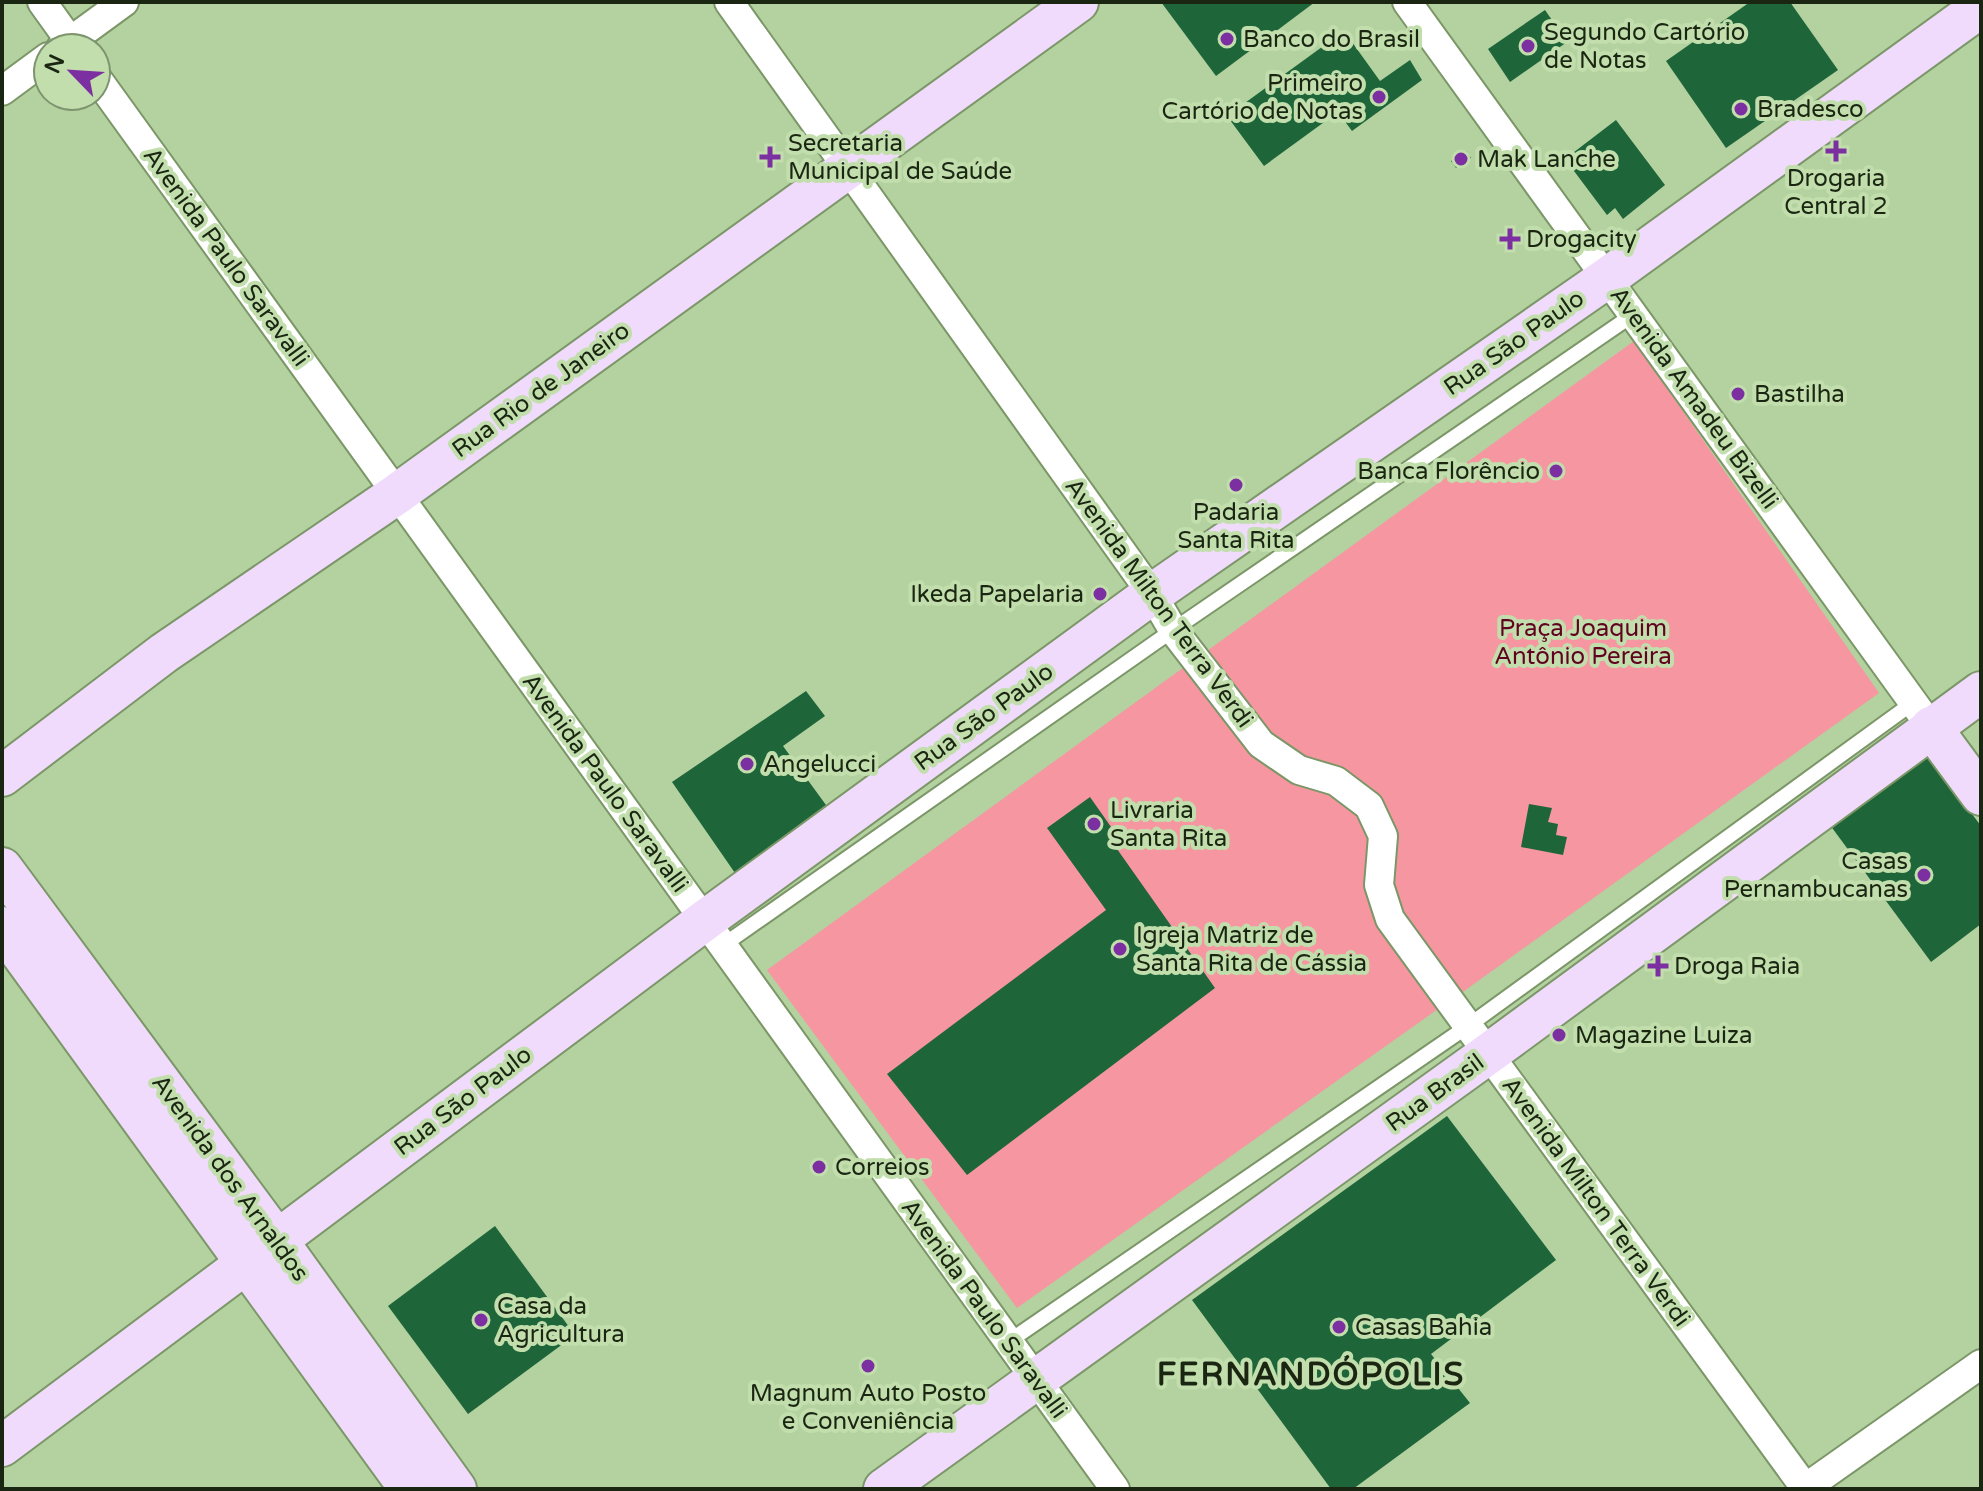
<svg xmlns="http://www.w3.org/2000/svg" width="1983" height="1491" font-family="'Varela Round',sans-serif">
  <style>
    .green { fill: #f696a1 }
    .building { fill: #1f653a }
    .lines { fill: none; stroke-linecap: round; stroke-linejoin: round }
    .lane-casing { stroke: #7b9667; stroke-width: 18 }
    .street-casing { stroke: #7b9667; stroke-width: 32 }
    .secondary-casing { stroke: #7b9667; stroke-width: 44 }
    .lane { stroke: #fff; stroke-width: 14 }
    .street { stroke: #fff; stroke-width: 28 }
    .secondary { stroke: #f1dbfd; stroke-width: 40 }
    .poi-dot { fill: #7c2fa0; stroke: #c1deac; stroke-width: 3 }
    .labels { text-anchor: middle; dominant-baseline: central; stroke-width: 8; stroke-linejoin: round; paint-order: stroke }
    .poi-label { font-size: 24px; fill: #1a2512; stroke: #c1deac; text-anchor: start }
    .street-label { font-size: 24px; fill: #1a2512; stroke: #c1deac }
    .park-label { font-size: 24px; fill: #610320; stroke: #c1deac }
    .district-label { font-size: 32px; font-weight: bold; letter-spacing: 2px; fill: #1a2512; stroke: #c1deac }
  </style>
  <rect width="100%" height="100%" fill="#b4d1a0"/>
  <g class="green">
    <path d="M1634,341L1879,693L1453,999L1394,918L1387,834L1300,766L1200,656Z"/>
    <path d="M1191,662L1256,748L1334,786L1378,838L1373,883L1445,1004L1017,1308L767,970Z"/>
  </g>
  <g class="building">
    <path d="M1161,2H1315L1216,76Z"/>
    <path d="M1750,2H1790L1838,70L1726,148L1666,61Z"/>
    <path d="M1545,10L1567,42L1510,82L1488,49Z"/>
    <path d="M1344,31L1380,81L1410,60L1422,80L1352,131L1338,112L1264,166L1227,116Z"/>
    <path d="M1616,120L1665,185L1623,219L1615,208L1607,215L1565,159Z"/>
    <path d="M1466,151L1471,158L1456,168L1451,161Z"/>
    <path d="M806,691L825,716L783,746L826,805L735,873L672,782Z"/>
    <path d="M1926,753L1981,826V924L1931,962L1830,825Z"/>
    <path d="M1090,797L1116,834L1110,839L1215,988L967,1175L887,1074L1106,910L1047,828Z"/>
    <path d="M1529,804L1552,808L1548,822L1558,824L1556,835L1567,837L1563,855L1521,847Z"/>
    <path d="M1447,1116L1556,1260L1431,1354L1470,1403L1353,1489H1331L1192,1300Z"/>
    <path d="M495,1226L575,1335L468,1414L388,1306Z"/>
  </g>
  <g class="lines">
    <g class="lane-casing">
      <g id="lane">
        <path d="M722,946L1173,630L1634,314"/>
        <path d="M1008,1342L1468,1026L1914,702"/>
      </g>
    </g>
    <g class="street-casing">
      <g id="street">
        <path d="M42,2L75,48"/>
        <path d="M729,2L1152,594L1173,630L1261,744L1299,770L1336,781L1369,806L1383,836L1379,885L1390,919L1806,1489"/>
        <path d="M1407,2L1931,727"/>
        <path d="M61,48L124,2"/>
        <path d="M96,77L1115,1489"/>
        <path d="M2,91L48,57"/>
        <path d="M1804,1489L1981,1364"/>
      </g>
    </g>
    <g class="secondary-casing">
      <g id="secondary">
        <path d="M1931,727L1981,795"/>
        <path d="M2,776L164,653L397,494L1078,2"/>
        <path d="M2,868L277,1240L456,1489"/>
        <path d="M2,927L410,1489"/>
        <path d="M2,1446L704,921L1152,594L1607,278L1981,7"/>
        <path d="M884,1489L1488,1054L1981,692"/>
      </g>
    </g>
    <use href="#lane" class="lane"/>
    <use href="#street" class="street"/>
    <use href="#secondary" class="secondary"/>
  </g>
  <g class="poi-dot">
    <circle cx="1227" cy="39" r="8"/>
    <circle cx="1528" cy="46" r="8"/>
    <circle cx="1379" cy="97" r="8"/>
    <circle cx="1741" cy="109" r="8"/>
    <path d="M1832 139h8v8h8v8h-8v8h-8v-8h-8v-8h8z"/>
    <path d="M766 145h8v8h8v8h-8v8h-8v-8h-8v-8h8z"/>
    <circle cx="1461" cy="159" r="8"/>
    <path d="M1506 227h8v8h8v8h-8v8h-8v-8h-8v-8h8z"/>
    <circle cx="1738" cy="394" r="8"/>
    <circle cx="1556" cy="471" r="8"/>
    <circle cx="1236" cy="485" r="8"/>
    <circle cx="1100" cy="594" r="8"/>
    <circle cx="747" cy="764" r="8"/>
    <circle cx="1094" cy="824" r="8"/>
    <circle cx="1924" cy="875" r="8"/>
    <circle cx="1120" cy="949" r="8"/>
    <path d="M1654 954h8v8h8v8h-8v8h-8v-8h-8v-8h8z"/>
    <circle cx="1559" cy="1035" r="8"/>
    <circle cx="819" cy="1167" r="8"/>
    <circle cx="481" cy="1320" r="8"/>
    <circle cx="1339" cy="1327" r="8"/>
    <circle cx="868" cy="1366" r="8"/>
  </g>
  <g class="labels">
    <g class="poi-label">
      <text x="1544" y="32">Segundo Cartório<tspan x="1544" dy="28">de Notas</tspan></text>
      <text x="1243" y="39">Banco do Brasil</text>
      <text x="1363" y="83" text-anchor="end">Primeiro<tspan x="1363" dy="28">Cartório de Notas</tspan></text>
      <text x="1757" y="109">Bradesco</text>
      <text x="788" y="143">Secretaria<tspan x="788" dy="28">Municipal de Saúde</tspan></text>
      <text x="1477" y="159">Mak Lanche</text>
      <text x="1836" y="178" text-anchor="middle">Drogaria<tspan x="1836" dy="28">Central 2</tspan></text>
      <text x="1526" y="239">Drogacity</text>
      <text x="1754" y="394">Bastilha</text>
      <text x="1540" y="471" text-anchor="end">Banca Florêncio</text>
      <text x="1236" y="512" text-anchor="middle">Padaria<tspan x="1236" dy="28">Santa Rita</tspan></text>
      <text x="1084" y="594" text-anchor="end">Ikeda Papelaria</text>
      <text x="763" y="764">Angelucci</text>
      <text x="1110" y="810">Livraria<tspan x="1110" dy="28">Santa Rita</tspan></text>
      <text x="1908" y="861" text-anchor="end">Casas<tspan x="1908" dy="28">Pernambucanas</tspan></text>
      <text x="1136" y="935">Igreja Matriz de<tspan x="1136" dy="28">Santa Rita de Cássia</tspan></text>
      <text x="1674" y="966">Droga Raia</text>
      <text x="1575" y="1035">Magazine Luiza</text>
      <text x="835" y="1167">Correios</text>
      <text x="497" y="1306">Casa da<tspan x="497" dy="28">Agricultura</tspan></text>
      <text x="1355" y="1327">Casas Bahia</text>
      <text x="868" y="1393" text-anchor="middle">Magnum Auto Posto<tspan x="868" dy="28">e Conveniência</tspan></text>
    </g>
    <g class="street-label">
      <text transform="translate(226 257) rotate(54)">Avenida Paulo Saravalli</text>
      <text transform="translate(1514 343) rotate(-35)">Rua São Paulo</text>
      <text transform="translate(541 390) rotate(-36)">Rua Rio de Janeiro</text>
      <text transform="translate(1694 398) rotate(54)">Avenida Amadeu Bizelli</text>
      <text transform="translate(1159 603) rotate(54)">Avenida Milton Terra Verdi</text>
      <text transform="translate(984 717) rotate(-36)">Rua São Paulo</text>
      <text transform="translate(605 783) rotate(54)">Avenida Paulo Saravalli</text>
      <text transform="translate(1435 1093) rotate(-36)">Rua Brasil</text>
      <text transform="translate(463 1101) rotate(-37)">Rua São Paulo</text>
      <text transform="translate(230 1178) rotate(54)">Avenida dos Arnaldos</text>
      <text transform="translate(1596 1202) rotate(54)">Avenida Milton Terra Verdi</text>
      <text transform="translate(984 1309) rotate(54)">Avenida Paulo Saravalli</text>
    </g>
    <g class="park-label">
      <text x="1583" y="628">Praça Joaquim<tspan x="1583" dy="28">Antônio Pereira</tspan></text>
    </g>
    <g class="district-label">
      <text x="1311" y="1375">FERNANDÓPOLIS</text>
    </g>
  </g>
  <rect width="1983" height="1491" fill="none" stroke="#1a2512" stroke-width="8"/>
  <g transform="translate(72 72) rotate(295)"><circle r="38" fill="#c1deac" stroke="#7e946e" stroke-width="2"/>
  <path d="M0-6L14 30L0 20L-14 30Z" fill="#7c2fa0"/>
  <text y="-12" font-size="22" font-weight="bold" text-anchor="middle" fill="#1a2512">N</text>
  </g>
</svg>
